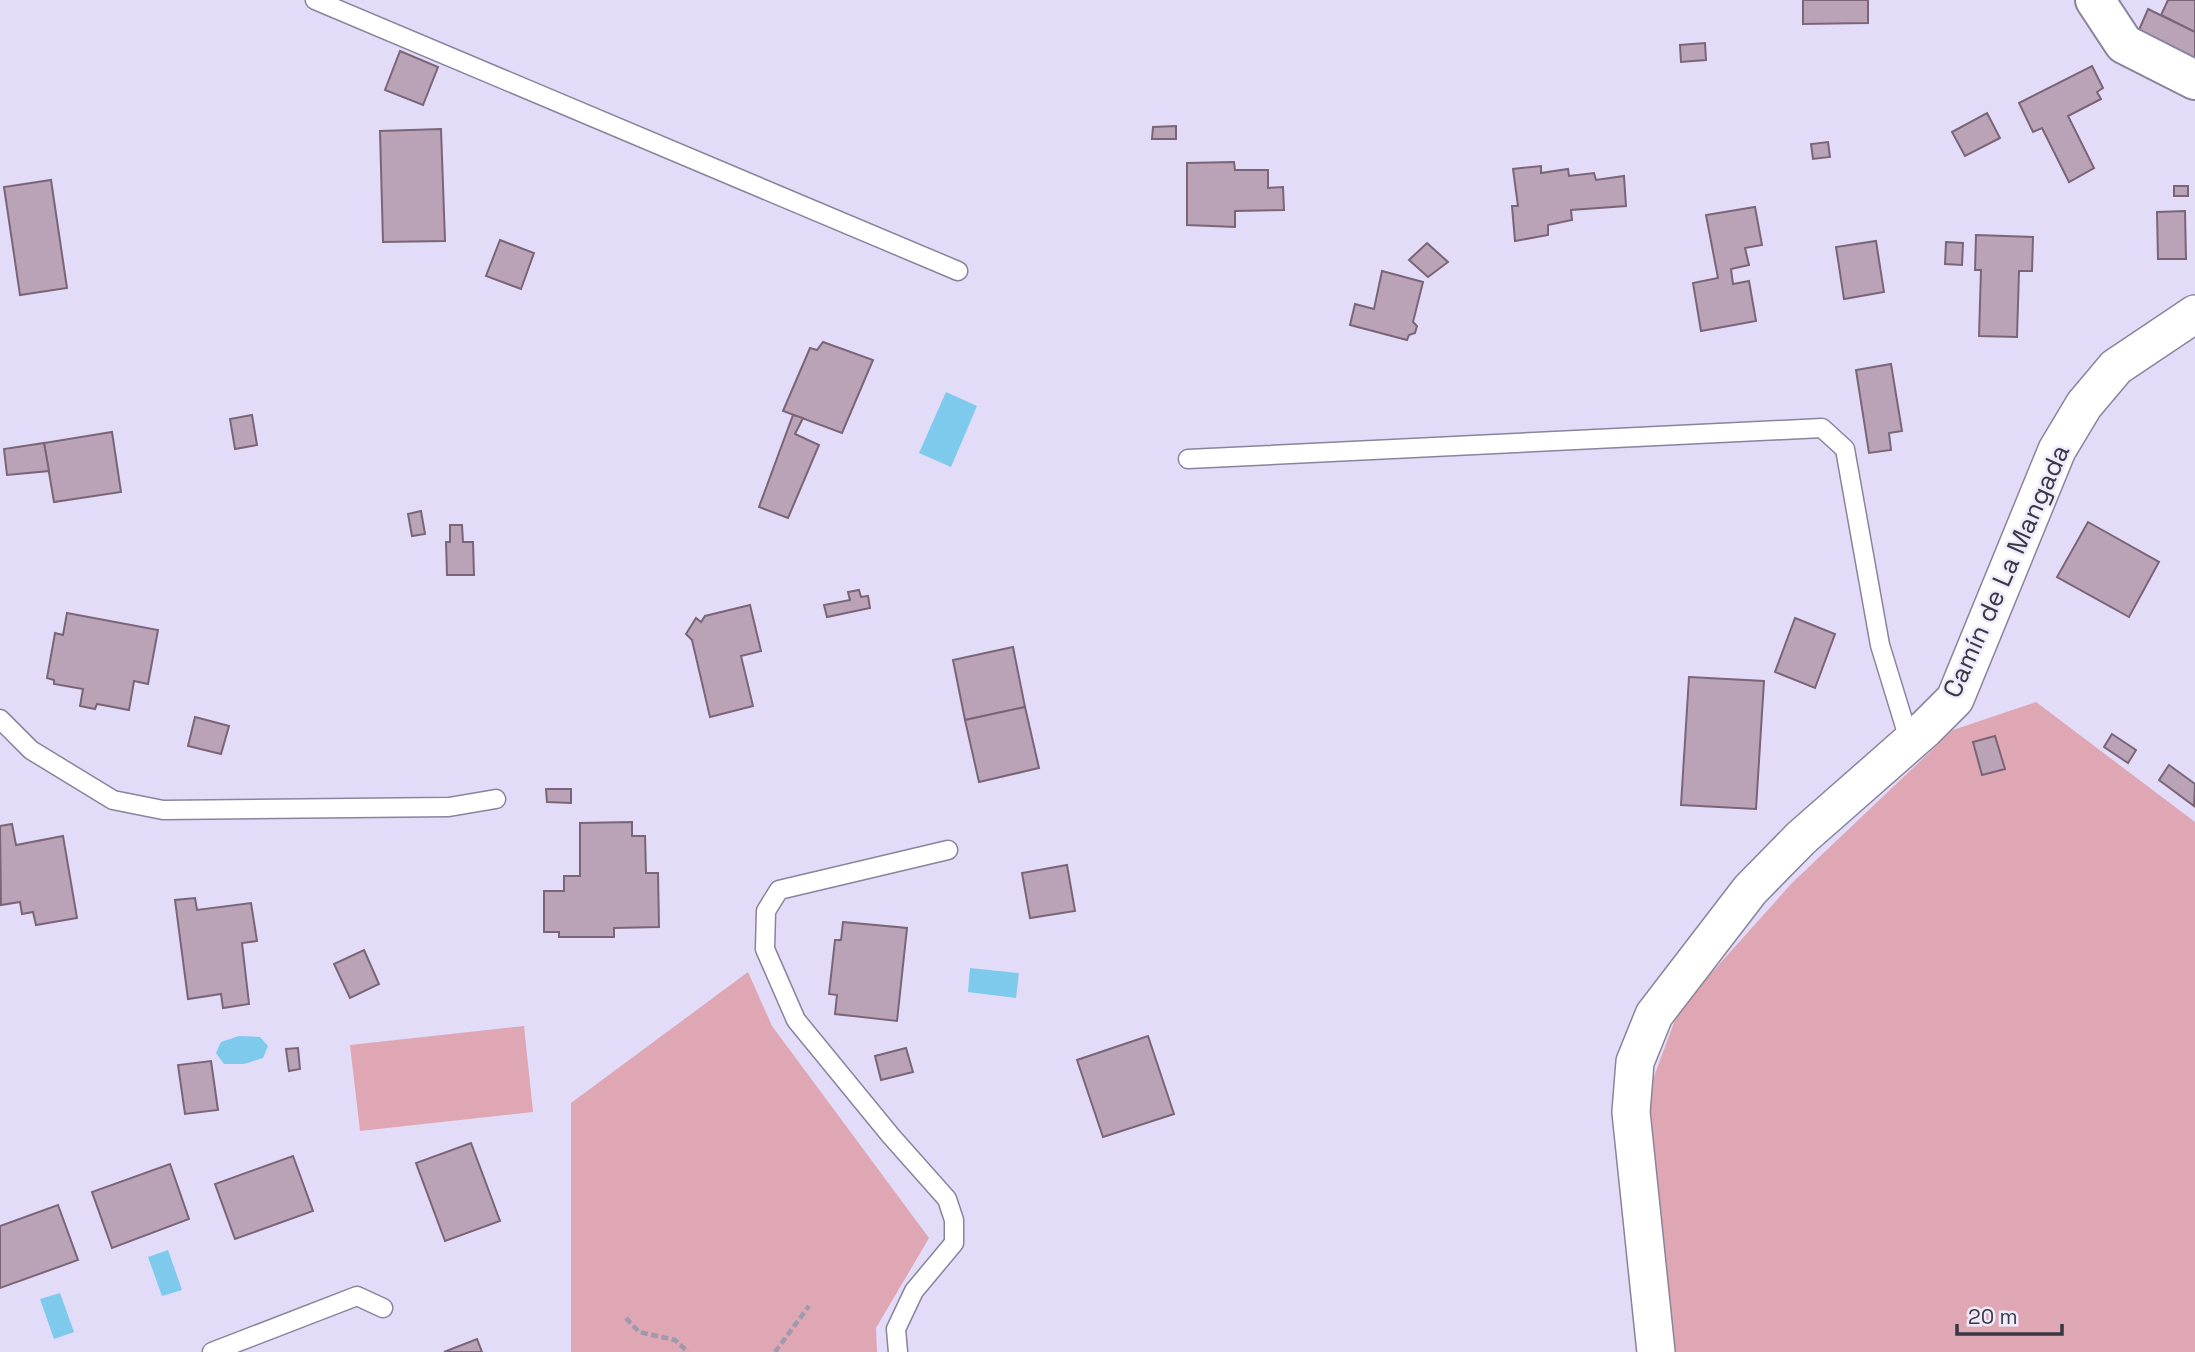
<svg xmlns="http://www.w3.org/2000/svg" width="2195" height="1352" font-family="'Space Grotesk',sans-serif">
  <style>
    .green { fill: #dfa6b3 }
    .water { fill: #7dcaed }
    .building { fill: #baa3b7; stroke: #7a6577; stroke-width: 2 }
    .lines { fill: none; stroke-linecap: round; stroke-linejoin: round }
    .lane-casing { stroke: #89839c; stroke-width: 21 }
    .street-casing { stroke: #89839c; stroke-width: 40 }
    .secondary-casing { stroke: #89839c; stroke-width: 42 }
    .path { stroke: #9e9aae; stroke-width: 4.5; stroke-dasharray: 7 3.5; stroke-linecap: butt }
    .lane { stroke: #fff; stroke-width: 18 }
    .street { stroke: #fff; stroke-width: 37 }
    .secondary { stroke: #fff; stroke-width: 38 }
    .labels { text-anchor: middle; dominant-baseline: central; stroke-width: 5; stroke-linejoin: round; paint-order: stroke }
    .street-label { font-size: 26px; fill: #393741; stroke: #efebfc }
  </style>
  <rect width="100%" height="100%" fill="#e2dcf8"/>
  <g class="green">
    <path d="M2036,702L2195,822V1352H1672L1649,1090L1679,1009L1792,883L1953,730Z"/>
    <path d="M748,972L772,1026L929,1238L876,1328L877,1352H571V1103Z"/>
    <path d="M524,1026L533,1112L360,1131L350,1045Z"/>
  </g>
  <g class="water">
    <path d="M946,392L977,406L951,467L919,453Z"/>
    <path d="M970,968L1019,973L1016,998L968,992Z"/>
    <path d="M239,1036L260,1037L268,1046L263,1058L244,1064H224L216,1053L221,1042Z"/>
    <path d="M168,1250L182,1290L162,1296L148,1257Z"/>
    <path d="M60,1293L74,1332L54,1339L40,1299Z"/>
  </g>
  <g class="building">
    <path d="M1803,0H1868V23L1803,24Z"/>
    <path d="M2168,0H2195V32L2161,15Z"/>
    <path d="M2148,9L2195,32V69L2139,30Z"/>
    <path d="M1705,43L1706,60L1681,62L1680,45Z"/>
    <path d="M400,51L438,67L423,105L385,90Z"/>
    <path d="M2092,66L2103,88L2097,92L2101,99L2068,116L2094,168L2069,182L2042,128L2033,132L2019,103Z"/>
    <path d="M1987,113L2000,138L1965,156L1952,132Z"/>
    <path d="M1176,126V139H1152L1153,127Z"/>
    <path d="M441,129L445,241L383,242L380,131Z"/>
    <path d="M1828,142L1830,157L1813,159L1811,144Z"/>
    <path d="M1234,162L1235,170H1268V188L1283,187L1284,210L1235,211V227L1187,225V163Z"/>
    <path d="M1541,166V173L1568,169L1569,176L1594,173L1596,180L1624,176L1626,206L1571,210L1572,220L1548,225V235L1515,241L1512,206H1518L1513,169Z"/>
    <path d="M51,180L67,288L20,295L4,187Z"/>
    <rect x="2174" y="186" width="14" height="10"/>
    <path d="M1755,207L1762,245L1745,248L1749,265L1731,269L1733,284L1749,281L1756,321L1701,331L1693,283L1718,278L1706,215Z"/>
    <path d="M2185,211L2186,259H2158L2157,212Z"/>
    <path d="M1976,235L2033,237L2032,271H2019L2017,337L1979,336L1981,270H1975Z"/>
    <path d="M500,240L534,253L521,289L486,276Z"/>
    <path d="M1876,241L1884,292L1844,299L1836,247Z"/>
    <path d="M1946,242L1963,243L1962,265L1945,264Z"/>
    <path d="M1427,243L1448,262L1428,277L1409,260Z"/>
    <path d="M1382,271L1423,282L1413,322L1417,326L1415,333L1409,335L1407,340L1350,325L1355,304L1374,309Z"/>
    <path d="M823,342L873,360L842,433L783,411L810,348L817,350Z"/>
    <path d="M1891,364L1902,431L1889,433L1891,450L1869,453L1856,370Z"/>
    <path d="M252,415L257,445L235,449L230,419Z"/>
    <path d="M793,415L803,418L795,434L819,445L788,518L759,507Z"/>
    <path d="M112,432L121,492L54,502L44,443Z"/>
    <path d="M44,443L49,471L7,475L4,449Z"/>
    <path d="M421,511L425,534L412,536L408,514Z"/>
    <path d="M2088,522L2159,562L2129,617L2057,577Z"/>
    <path d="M450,525H462L463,542H473L474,575H447L446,542H450Z"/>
    <path d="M859,590L861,597L868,596L870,608L827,617L824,605L850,600L848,592Z"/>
    <path d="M750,605L761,651L741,656L753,706L710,717L692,640L686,634L696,618L701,622L705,616Z"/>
    <path d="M67,613L158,630L148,684L134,681L129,710L97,704L95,709L80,706L83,689L54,684V680L47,678L55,633L63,635Z"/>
    <path d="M1795,618L1835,634L1815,688L1775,672Z"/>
    <path d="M1013,647L1025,707L965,720L953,660Z"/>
    <path d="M1689,677L1764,681L1756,809L1681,805Z"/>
    <path d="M1025,707L1039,768L979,782L965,720Z"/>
    <path d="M195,717L229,726L221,754L188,746Z"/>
    <path d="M2112,734L2136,750L2128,763L2104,747Z"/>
    <path d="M1995,736L2005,769L1982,775L1973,742Z"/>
    <path d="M2169,765L2195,784L2194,806L2159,780Z"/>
    <path d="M546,789H571V803L547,802Z"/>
    <path d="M632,822V836H645L646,873H658L659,927L614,928V937H559V932H544V891H564V876H580V823Z"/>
    <path d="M12,824L16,845L63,836L77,918L36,925L33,912L22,914L20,902L1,905L0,826Z"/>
    <path d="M1067,865L1075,911L1030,918L1022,873Z"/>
    <path d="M195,898L197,910L251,903L257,941L242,943L249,1004L223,1008L221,994L188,999L175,900Z"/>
    <path d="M843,922L907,928L897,1021L835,1014L837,995L829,994L835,940H841Z"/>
    <path d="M364,950L379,984L350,998L334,964Z"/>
    <path d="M1148,1036L1174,1114L1103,1137L1077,1060Z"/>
    <path d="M298,1048L300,1069L289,1071L286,1049Z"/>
    <path d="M906,1048L913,1072L881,1080L875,1056Z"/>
    <path d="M211,1061L218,1110L185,1114L178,1065Z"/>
    <path d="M471,1143L500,1221L445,1241L416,1163Z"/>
    <path d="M293,1156L313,1211L235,1239L215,1184Z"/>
    <path d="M170,1164L189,1219L112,1248L92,1192Z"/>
    <path d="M58,1205L78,1260L0,1288V1226Z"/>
    <path d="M477,1339L482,1352H444Z"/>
  </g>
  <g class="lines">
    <g class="lane-casing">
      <g id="lane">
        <path d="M315,0L958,271"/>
        <path d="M1188,459L1822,428L1845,449L1880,645L1910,743"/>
        <path d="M0,719L31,750L113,800L163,810L449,807L496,799"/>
        <path d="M212,1352L357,1296L383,1308"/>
        <path d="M898,1352L896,1329L914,1291L954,1243V1220L947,1199L891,1136L796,1020L765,949L766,911L779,890L948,850"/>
      </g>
    </g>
    <g class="street-casing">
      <path id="street" d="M1656,1352L1631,1112L1635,1062L1654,1015L1750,890L1801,838L1925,729L1955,699L2057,450L2084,405L2116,367L2195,314"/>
    </g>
    <g class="secondary-casing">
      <path id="secondary" d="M2095,0L2124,44L2195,80"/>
    </g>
    <g class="path">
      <path d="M626,1318L639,1332L675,1340L688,1352"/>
      <path d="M775,1352L809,1306"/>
    </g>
    <use href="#lane" class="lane"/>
    <use href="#street" class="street"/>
    <use href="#secondary" class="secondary"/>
  </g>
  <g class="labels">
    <g class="street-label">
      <text transform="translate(2006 571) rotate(-66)">Camín de La Mangada</text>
    </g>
  </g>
  <path d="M1957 1324v10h105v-10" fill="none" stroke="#393741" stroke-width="3.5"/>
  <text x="1968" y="1324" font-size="21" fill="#393741" stroke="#efebfc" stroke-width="5" paint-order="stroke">20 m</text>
</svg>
